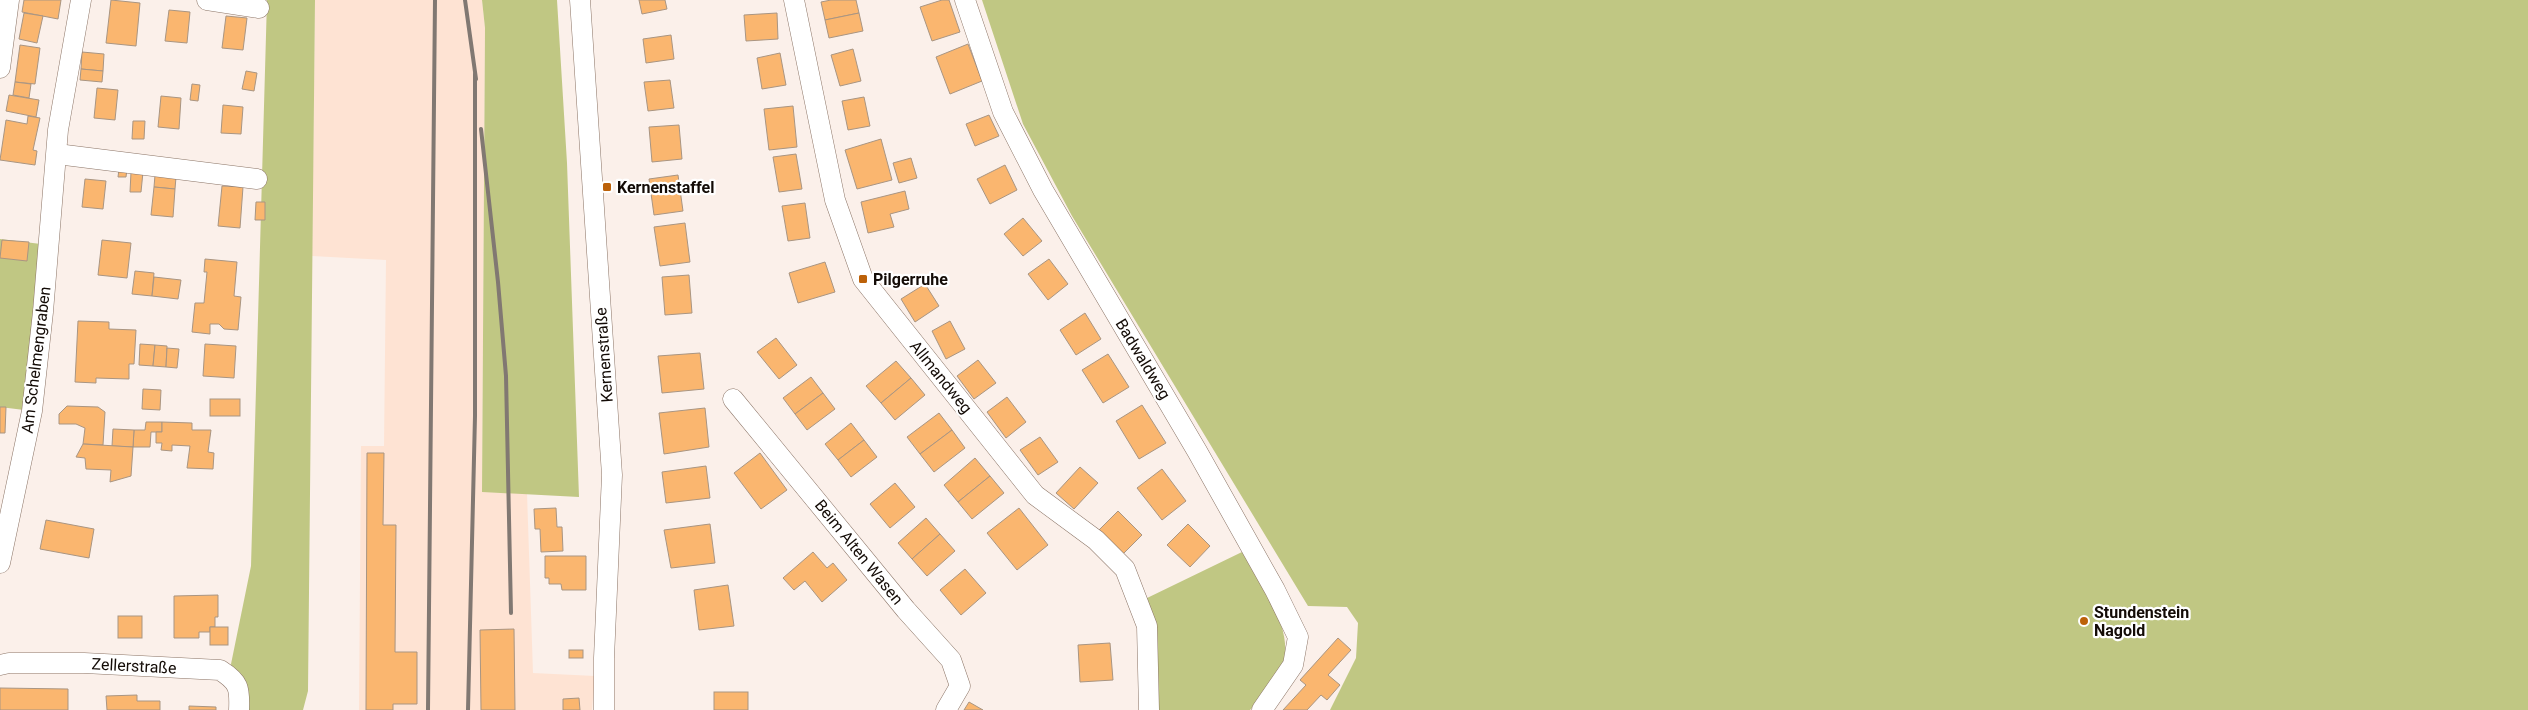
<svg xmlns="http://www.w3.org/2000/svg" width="2528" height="710" font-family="Roboto,sans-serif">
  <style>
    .built { fill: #fee3d3 }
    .green { fill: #c0c783 }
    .building { fill: #fab66f; stroke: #a99582 }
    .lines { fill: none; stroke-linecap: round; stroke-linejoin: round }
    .street-casing { stroke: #8b7466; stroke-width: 21 }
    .street { stroke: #fff; stroke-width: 20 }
    .rail { stroke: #817872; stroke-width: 4 }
    .poi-dot { fill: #bc6109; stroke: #fff; stroke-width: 2 }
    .labels { text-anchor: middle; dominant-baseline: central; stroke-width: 4.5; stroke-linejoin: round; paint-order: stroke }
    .poi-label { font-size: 16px; font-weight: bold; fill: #130b06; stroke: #fff; text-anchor: start }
    .street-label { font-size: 16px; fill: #130b06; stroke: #fff }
  </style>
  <rect width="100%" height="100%" fill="#fbf0ea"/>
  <path class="built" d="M315,0H482L485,28L482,492L527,493L533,673L595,676L592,710H359L361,446H384L386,260L312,256Z"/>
  <g class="green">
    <path d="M267,0H315L308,691L303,710H241L231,664L251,566Z"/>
    <path d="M482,0H557L567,163L579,497L482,492L485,28Z"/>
    <path d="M982,0H2528V710H1330L1356,658L1358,623L1347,607L1308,606L1072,216L1023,124Z"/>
    <path d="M0,239L49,245L32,411L0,407Z"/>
    <path d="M1242,552C1265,590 1302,637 1277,682C1271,692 1258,702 1250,710H1155L1145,599Z"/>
  </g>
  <g class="building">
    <path d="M24,0H61L58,19L22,12Z"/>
    <path d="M111,0L140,3L136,46L106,43Z"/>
    <path d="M639,0H665L667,9L642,14Z"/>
    <path d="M831,0H856L859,13L825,20L821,2Z"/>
    <path d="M942,0H949L960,32L932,41L920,7Z"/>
    <path d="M169,10L190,12L187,43L165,41Z"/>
    <path d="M24,13L43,16L37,43L19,39Z"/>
    <path d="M777,13L778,39L746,41L744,15Z"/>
    <path d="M859,13L863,31L829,38L825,20Z"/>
    <path d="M226,16L247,18L243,50L222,48Z"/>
    <path d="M671,35L674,59L646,63L643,39Z"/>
    <path d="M968,44L982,81L950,94L936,57Z"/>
    <path d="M20,45L40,48L35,84L15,82Z"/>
    <path d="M853,49L861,81L840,86L831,55Z"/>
    <path d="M82,52L104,54L103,71L81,69Z"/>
    <path d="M780,53L786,85L762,89L757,58Z"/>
    <path d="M81,69L103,71L102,82L80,80Z"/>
    <path d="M246,71L257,73L254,91L242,89Z"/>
    <path d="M670,80L674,108L648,111L644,82Z"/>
    <path d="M15,82L31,84L29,98L13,95Z"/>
    <path d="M192,84L200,85L198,101L190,100Z"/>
    <path d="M97,88L118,90L115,120L94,118Z"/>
    <path d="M9,95L39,100L36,117L6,111Z"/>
    <path d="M161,96L181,98L179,129L158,127Z"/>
    <path d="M864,97L870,126L848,130L842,101Z"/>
    <path d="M223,105L243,107L241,134L221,133Z"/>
    <path d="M793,106L797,147L769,150L764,109Z"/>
    <path d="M989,115L999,136L975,146L966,124Z"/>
    <path d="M28,116L40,118L33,150L37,151L35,165L0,160L6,120L27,124Z"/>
    <path d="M133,121H145L144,139H132Z"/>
    <path d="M679,125L682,159L652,162L649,127Z"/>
    <path d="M881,139L892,180L857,189L845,150Z"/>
    <path d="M796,154L802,189L779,192L773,157Z"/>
    <path d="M911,158L917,178L899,183L893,163Z"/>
    <path d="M1005,165L1017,190L990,204L977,179Z"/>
    <path d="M119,169H127L126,177H118Z"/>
    <path d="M131,172H143L141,192H130Z"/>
    <path d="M155,175L176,177L175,189L154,187Z"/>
    <path d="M678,175L683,211L654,215L649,179Z"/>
    <path d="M85,179L106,181L103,209L82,207Z"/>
    <path d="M222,186L243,187L240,228L218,226Z"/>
    <path d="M154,187L175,189L173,217L151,215Z"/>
    <path d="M905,191L909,209L890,214L894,227L868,233L861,202Z"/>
    <path d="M256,202H265V220H255Z"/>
    <path d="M805,203L810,238L788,241L782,206Z"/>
    <path d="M1023,218L1042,241L1023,256L1004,234Z"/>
    <path d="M685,223L690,262L660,266L654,227Z"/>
    <path d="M2,240L29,242L27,261L0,258Z"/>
    <path d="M102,240L131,243L127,278L98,275Z"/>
    <path d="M205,259L237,262L234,296L241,297L238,330L224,329L219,324H210V334L192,332L195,303H204L207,272H204Z"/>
    <path d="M1049,259L1068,284L1048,300L1028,274Z"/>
    <path d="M825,262L835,292L798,303L789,273Z"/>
    <path d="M135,271L154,273L152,296L132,294Z"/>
    <path d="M689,275L692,313L665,315L662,277Z"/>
    <path d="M154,277L181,280L178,299L152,296Z"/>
    <path d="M925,284L939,306L915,322L901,299Z"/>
    <path d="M1085,313L1101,339L1076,355L1060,330Z"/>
    <path d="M78,321L109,322V329L136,330L134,364H129V379L96,378V383L75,382Z"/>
    <path d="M950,321L965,349L946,359L932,331Z"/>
    <path d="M776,338L797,365L779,379L757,352Z"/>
    <path d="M140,344L155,345L153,366L139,365Z"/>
    <path d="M205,344L236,346L234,378L203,376Z"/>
    <path d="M155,345L167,346L166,367L153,366Z"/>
    <path d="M167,348L179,349L177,368L166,367Z"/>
    <path d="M700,353L704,389L662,393L658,356Z"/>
    <path d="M1108,354L1129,387L1103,403L1082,370Z"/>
    <path d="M978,360L996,383L974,399L957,376Z"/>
    <path d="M896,361L911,378L881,403L866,386Z"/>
    <path d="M811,377L823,393L795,414L783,398Z"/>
    <path d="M911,378L925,395L895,420L881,403Z"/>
    <path d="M143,389L161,390L160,410L142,409Z"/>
    <path d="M823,393L835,409L807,430L795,414Z"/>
    <path d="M1007,397L1026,422L1006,438L987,412Z"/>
    <rect x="210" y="399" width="30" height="17"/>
    <path d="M1142,405L1166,443L1139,459L1116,421Z"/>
    <path d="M67,406L98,407L105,412L103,445L83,444L85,428L76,424H59V414Z"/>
    <path d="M0,407H6L5,433H0Z"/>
    <path d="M705,408L709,447L664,454L659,413Z"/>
    <path d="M939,413L952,430L920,454L907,437Z"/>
    <path d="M146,422H162V432H151L150,447H133L134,430H145Z"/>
    <path d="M162,422L192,423V430H211L208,452L214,453L213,469L187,468L190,446L172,445V451L161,450L162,443H156V432H162Z"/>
    <path d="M851,423L864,440L838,460L825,444Z"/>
    <path d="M113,429L134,430L133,447L112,446Z"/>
    <path d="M952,430L965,448L934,472L920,454Z"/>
    <path d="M1040,437L1058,462L1038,475L1020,450Z"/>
    <path d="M864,440L877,457L851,477L838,460Z"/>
    <path d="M83,444L133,447L131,476L110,482L111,470L86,469L85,458L76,457Z"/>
    <path d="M367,453H384L383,525H396L395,652H417V704H393V710H366Z"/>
    <path d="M760,453L787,490L761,509L734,473Z"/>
    <path d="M975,458L990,476L958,502L944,485Z"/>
    <path d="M706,466L710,498L666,503L662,472Z"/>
    <path d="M1080,467L1098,483L1074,509L1056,493Z"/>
    <path d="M1162,469L1186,501L1162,520L1137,488Z"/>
    <path d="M990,476L1004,493L972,519L958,502Z"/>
    <path d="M895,483L915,507L890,528L870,504Z"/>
    <path d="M556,508L557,527H562L563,551L541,552L540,529H535L534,509Z"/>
    <path d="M1019,508L1048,545L1017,570L987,533Z"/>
    <path d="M1118,511L1142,535L1121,556L1097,532Z"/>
    <path d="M926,518L940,534L912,559L898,543Z"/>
    <path d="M46,520L94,529L89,558L40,549Z"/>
    <path d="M710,524L715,563L671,568L664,530Z"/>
    <path d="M1188,524L1210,546L1190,567L1167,545Z"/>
    <path d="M940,534L955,551L927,576L912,559Z"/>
    <path d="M813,552L827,568L833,563L847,580L822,602L805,581L794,590L783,578Z"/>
    <path d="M545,556H586V590H562L561,584H549V578H545Z"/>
    <path d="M965,569L986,593L961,615L940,590Z"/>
    <path d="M728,585L734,626L699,630L694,590Z"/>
    <path d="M218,595V617H215V627H210V632H199V638H174V596Z"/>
    <rect x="118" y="616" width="24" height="22"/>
    <rect x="210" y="627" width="18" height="18"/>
    <path d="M514,629L515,710H481L480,630Z"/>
    <path d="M1338,638L1351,650L1328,675L1340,685L1327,700L1321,695L1307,710H1283L1306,685L1300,680Z"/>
    <path d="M1110,643L1113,680L1080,682L1078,645Z"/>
    <rect x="569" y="650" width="14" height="8"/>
    <path d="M0,688L68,689V710H0Z"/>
    <rect x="714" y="692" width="34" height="18"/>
    <path d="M137,695V701H160V710H107L106,696Z"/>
    <path d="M579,698L580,710H563V699Z"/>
    <path d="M969,702L983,710H964Z"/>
    <path d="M189,706L216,707V710H189Z"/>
  </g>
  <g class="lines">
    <g class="street-casing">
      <g id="street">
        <path d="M207,0L259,8"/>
        <path d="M580,0L612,475L604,658V710"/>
        <path d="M794,0L835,200L863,279L1035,495L1096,540L1125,569L1147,626L1149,710"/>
        <path d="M965,0L1003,112L1043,190L1197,451L1275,590L1298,637L1293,665L1262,710"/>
        <path d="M0,68L9,0"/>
        <path d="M57,154L257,179"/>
        <path d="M733,399L906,610L951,660L960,686L946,710"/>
        <path d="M0,563L32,411L43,312L58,130L81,0"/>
        <path d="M0,665L9,663H84L220,670C239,682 240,688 239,710"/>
      </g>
    </g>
    <use href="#street" class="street"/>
    <g class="rail">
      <path d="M465,0L476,79"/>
      <path d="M481,129L498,282L506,376L511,613"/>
      <path d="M428,710L435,0"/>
      <path d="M468,710L475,416V74"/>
    </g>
  </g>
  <g class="poi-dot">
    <rect x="602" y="182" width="10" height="10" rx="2.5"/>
    <rect x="858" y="274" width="10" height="10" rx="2.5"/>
    <circle cx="2084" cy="621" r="5"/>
  </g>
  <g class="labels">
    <g class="poi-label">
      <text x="617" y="187">Kernenstaffel</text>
      <text x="873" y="279">Pilgerruhe</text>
      <text x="2094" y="612">Stundenstein<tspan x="2094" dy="18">Nagold</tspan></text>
    </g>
    <g class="street-label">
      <text transform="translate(604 355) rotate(-94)">Kernenstraße</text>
      <text transform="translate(1143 359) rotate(59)">Badwaldweg</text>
      <text transform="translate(36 360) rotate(-83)">Am Schelmengraben</text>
      <text transform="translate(941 377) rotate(51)">Allmandweg</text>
      <text transform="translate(859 552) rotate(51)">Beim Alten Wasen</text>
      <text transform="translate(134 666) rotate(3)">Zellerstraße</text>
    </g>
  </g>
</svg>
